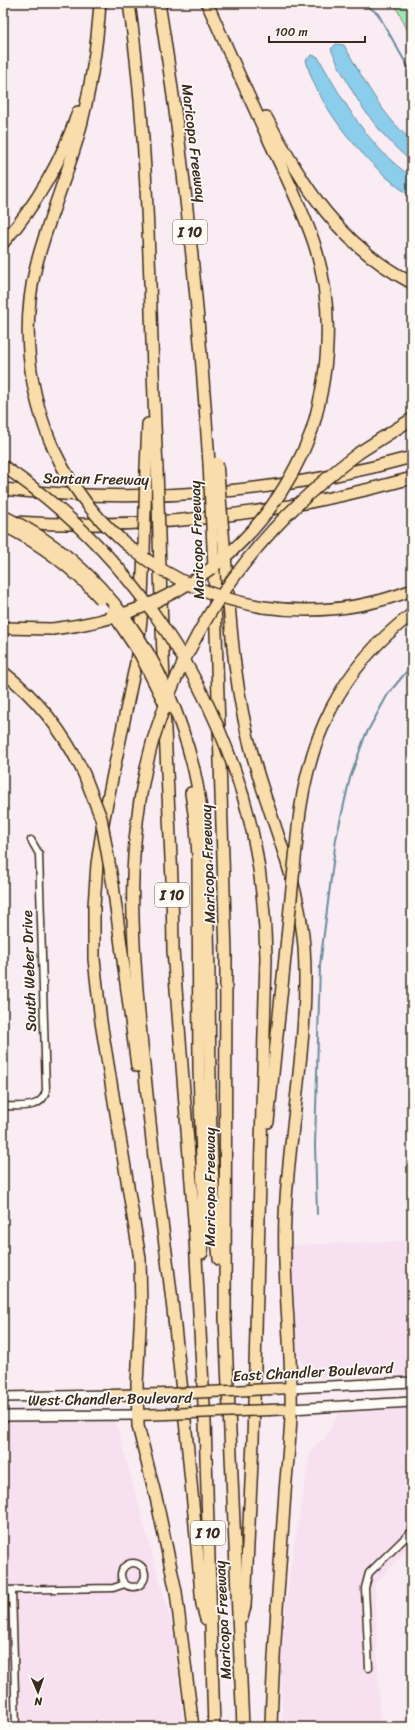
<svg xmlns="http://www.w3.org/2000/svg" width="415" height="1730" font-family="Sriracha,sans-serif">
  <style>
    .built { fill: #f7e0f0 }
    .green { fill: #9ee6b4; stroke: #6c8869 }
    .water { fill: #8aceec; stroke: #6a8c9a }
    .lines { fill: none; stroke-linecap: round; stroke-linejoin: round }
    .stream { stroke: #6a8c9a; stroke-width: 2 }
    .minor-casing { stroke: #3b2a1e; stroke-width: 9 }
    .secondary-casing { stroke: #3b2a1e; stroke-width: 12 }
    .primary-casing { stroke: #3b2a1e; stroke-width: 13 }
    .motorway-casing { stroke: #3b2a1e; stroke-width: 14 }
    .minor { stroke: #fdfcf7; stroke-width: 6 }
    .secondary { stroke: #fdfcf7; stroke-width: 9 }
    .primary { stroke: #f9deab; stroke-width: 10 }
    .motorway { stroke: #f9deab; stroke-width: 11 }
    .primary-bridge-casing { stroke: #3b2a1e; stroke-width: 13; stroke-linecap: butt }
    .motorway-bridge-casing { stroke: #3b2a1e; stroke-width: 14; stroke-linecap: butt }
    .primary-bridge { stroke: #f9deab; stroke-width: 10 }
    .motorway-bridge { stroke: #f9deab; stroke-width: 11 }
    .labels { text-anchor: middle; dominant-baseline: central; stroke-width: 3.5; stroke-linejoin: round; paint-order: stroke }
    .shield { fill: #fdfcf7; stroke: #75695f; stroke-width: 1 }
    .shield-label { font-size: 14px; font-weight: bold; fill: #3b2a1e }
    .street-label { font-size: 15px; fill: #3b2a1e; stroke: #fdfcf7 }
  </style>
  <rect width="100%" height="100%" fill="#f9ecf3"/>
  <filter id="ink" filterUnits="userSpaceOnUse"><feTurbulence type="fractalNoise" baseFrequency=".025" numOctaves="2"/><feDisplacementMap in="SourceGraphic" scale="8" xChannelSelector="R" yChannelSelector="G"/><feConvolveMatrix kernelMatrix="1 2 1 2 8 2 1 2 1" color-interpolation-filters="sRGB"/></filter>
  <g filter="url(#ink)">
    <g class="built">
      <path d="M412,1241V1375L372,1374L318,1377L310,1373L293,1350L289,1245Z"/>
      <path d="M412,1408V1544L375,1584L380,1727H283L281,1662L290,1569L311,1449L325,1438L339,1413Z"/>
      <path d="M114,1415L173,1630L184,1727H3V1416Z"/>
    </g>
    <path class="green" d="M394,3H412V39Z"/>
    <g class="water">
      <path d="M336,44L344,45C364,80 381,114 412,141V162C375,132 350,92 331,49Z"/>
      <path d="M312,55L318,57C344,102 368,147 412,177V197C371,170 317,108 306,60Z"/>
    </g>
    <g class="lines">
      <g class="stream">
        <path d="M364,3L378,14L412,74"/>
        <path d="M317,1214L315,1145L320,965L336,839L350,778L365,736L388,694L412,665"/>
      </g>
      <g class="minor-casing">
        <g id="minor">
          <path d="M3,1106C18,1106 43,1110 46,1090L39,854L31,840"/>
          <circle cx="133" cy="1575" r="12"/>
          <path d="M3,1590L113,1588L125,1584"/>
          <path d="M12,1590L16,1727"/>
          <path d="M369,1668L365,1588L369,1573L412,1531"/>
        </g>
      </g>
      <g class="secondary-casing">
        <g id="secondary">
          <path d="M291,1388L412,1382"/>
          <path d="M3,1397L111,1395"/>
          <path d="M291,1409L412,1402"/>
          <path d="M3,1416L137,1415"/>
        </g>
      </g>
      <g class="primary-casing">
        <g id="primary">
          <path d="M270,1389L291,1388"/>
          <path d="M111,1395L167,1394"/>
          <path d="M270,1410L291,1409"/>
          <path d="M137,1415L167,1414"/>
        </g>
      </g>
      <g class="motorway-casing">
        <g id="motorway">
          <path d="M129,3C151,157 149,313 157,468"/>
          <path d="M159,3C184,155 199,309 209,463"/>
          <path d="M207,3C227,48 247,93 268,138C284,173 302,207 314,243C334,305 330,369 312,430"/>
          <path d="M266,117C305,188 338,244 412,283"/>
          <path d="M3,243C36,205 62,160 78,112"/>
          <path d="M54,450C28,392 21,327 36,266C47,223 65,181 78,137C90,93 97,48 100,3"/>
          <path d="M360,452L412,419"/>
          <path d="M146,468L148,424"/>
          <path d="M3,489C140,504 280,494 412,457"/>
          <path d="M14,522C149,531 282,514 412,478"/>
          <path d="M144,550L141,620L136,662L104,818L97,864L94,906V959L101,1022L140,1259L141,1308L137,1384L138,1426L157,1502L176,1592L193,1727"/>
          <path d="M226,567C231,630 235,692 252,753C269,818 299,878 304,946C310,1036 289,1126 285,1216C282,1283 293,1349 291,1416C290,1441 287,1467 285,1492C280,1570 273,1649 271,1727"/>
          <path d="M214,568L226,954L225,1318L243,1727"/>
          <path d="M160,570L164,685"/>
          <path d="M263,607C314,614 364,609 412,590"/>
          <path d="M3,628L52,629"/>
          <path d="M3,672C38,699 65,734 84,774"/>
          <path d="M164,708L172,880L173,950L194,1220L205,1423L214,1727"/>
          <path d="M153,740C125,841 131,932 141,1035C148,1108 156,1180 166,1252C181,1370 192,1487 202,1605L206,1619"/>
          <path d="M194,770C206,822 206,874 208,927C211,1037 207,1149 219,1259"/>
          <path d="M191,793L196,827L198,856L199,1069L204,1219L202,1253"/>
          <path d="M298,828C307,740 340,668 412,614"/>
          <path d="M113,885L137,1066"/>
          <path d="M268,1122L287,938"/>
          <path d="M242,1618L245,1606L253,1441L266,958C265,904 259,849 243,796"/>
        </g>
      </g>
      <use href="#minor" class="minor"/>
      <use href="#secondary" class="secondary"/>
      <use href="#primary" class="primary"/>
      <use href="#motorway" class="motorway"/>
      <g class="primary-bridge-casing">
        <g id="primary-bridge">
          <path d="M167,1394L270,1389"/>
          <path d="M167,1414L270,1410"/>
        </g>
      </g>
      <g class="motorway-bridge-casing">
        <g id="motorway-bridge">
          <path d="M54,450C93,534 171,591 263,607"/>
          <path d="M209,463L214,568"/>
          <path d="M217,463L226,567"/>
          <path d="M3,466C119,544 203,662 243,796"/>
          <path d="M157,468L160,570"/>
          <path d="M3,516C106,564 168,663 194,770"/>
          <path d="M3,525C40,543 73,568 101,599"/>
          <path d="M144,550L146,468"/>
          <path d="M112,612L140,654L167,708"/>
          <path d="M52,629C174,616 268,546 312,430"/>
          <path d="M153,740C191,619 259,527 360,452"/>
          <path d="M84,774L101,818L113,885"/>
          <path d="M287,938L298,828"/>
        </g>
      </g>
      <use href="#primary-bridge" class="primary-bridge"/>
      <use href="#motorway-bridge" class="motorway-bridge"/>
    </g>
  </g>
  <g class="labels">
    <g class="shield">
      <rect x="173" y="220" width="34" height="24" rx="3"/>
      <rect x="155" y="883" width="34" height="24" rx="3"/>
      <rect x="191" y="1521" width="34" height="24" rx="3"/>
    </g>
    <g class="shield-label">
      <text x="190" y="232">I 10</text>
      <text x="172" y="895">I 10</text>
      <text x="208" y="1533">I 10</text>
    </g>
    <g class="street-label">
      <text transform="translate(194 143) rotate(83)">Maricopa Freeway</text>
      <text transform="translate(96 479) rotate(1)">Santan Freeway</text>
      <text transform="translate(197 540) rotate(-92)">Maricopa Freeway</text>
      <text transform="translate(208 864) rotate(-92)">Maricopa Freeway</text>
      <text transform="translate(29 971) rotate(-92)">South Weber Drive</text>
      <text transform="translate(210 1187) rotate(-90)">Maricopa Freeway</text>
      <text transform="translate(313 1372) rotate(-3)">East Chandler Boulevard</text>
      <text transform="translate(110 1399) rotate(-1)">West Chandler Boulevard</text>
      <text transform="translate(223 1620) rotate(-93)">Maricopa Freeway</text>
    </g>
  </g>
  <rect width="415" height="1730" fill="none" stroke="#fdfcf7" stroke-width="16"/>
  <rect x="8" y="8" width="399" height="1714" fill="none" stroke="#3b2a1e" stroke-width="1.5" filter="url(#ink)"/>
  <g transform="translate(38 1692) rotate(178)" stroke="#fdfcf7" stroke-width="3" paint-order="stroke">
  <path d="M0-3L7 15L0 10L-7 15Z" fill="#3b2a1e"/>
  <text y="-6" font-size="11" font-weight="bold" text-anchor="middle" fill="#3b2a1e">N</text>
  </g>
  <path d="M269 36v6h96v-6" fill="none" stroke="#3b2a1e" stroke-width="2"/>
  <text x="275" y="36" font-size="12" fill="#3b2a1e" stroke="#fdfcf7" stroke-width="3" paint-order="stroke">100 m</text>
</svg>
